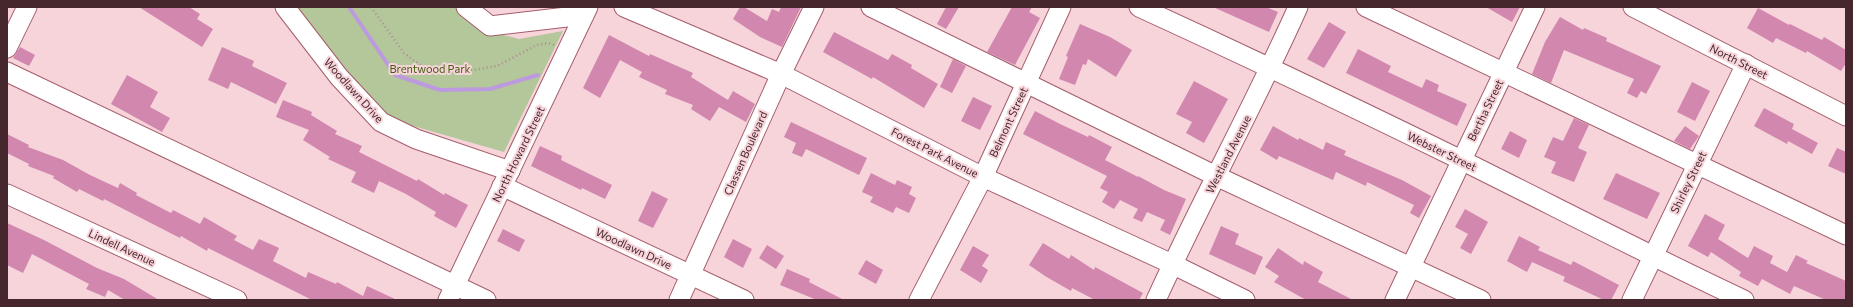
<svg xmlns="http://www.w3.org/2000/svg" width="1853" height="307" font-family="Commissioner,sans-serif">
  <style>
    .green { fill: #b3c79a }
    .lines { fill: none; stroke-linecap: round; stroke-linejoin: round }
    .stream { stroke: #bd9adf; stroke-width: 4 }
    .building { fill: #d187ae }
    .minor-casing { stroke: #a55d6c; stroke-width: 21 }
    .path { stroke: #ad8c92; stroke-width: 2.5; stroke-dasharray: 1 3; stroke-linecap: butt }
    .minor { stroke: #fff; stroke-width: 19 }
    .labels { text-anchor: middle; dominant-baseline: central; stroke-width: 4; stroke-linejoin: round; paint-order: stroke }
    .street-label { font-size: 11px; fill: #46272d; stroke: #f6d4da }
    .park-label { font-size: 11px; fill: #435d0e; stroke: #f6d4da }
  </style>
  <rect width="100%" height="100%" fill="#f6d4da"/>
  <path class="green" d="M296,7H455L477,28L519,39L563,31L504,152L385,118L349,79Z"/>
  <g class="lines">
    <path class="stream" d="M349,7L395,75L440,90L490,89L538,75"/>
  </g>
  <g class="building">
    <path d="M139,7H189L200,14L197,19L213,29L202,47Z"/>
    <path d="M740,7H744L767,21L772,9L779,12L781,7H801L782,47L760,37L733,19Z"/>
    <path d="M946,7H959L946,29L937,24Z"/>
    <path d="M1012,7H1032L1029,12L1040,18L1015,65L987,52Z"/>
    <path d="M1213,7H1266L1278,12L1269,32Z"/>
    <path d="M1486,7H1520L1512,22Z"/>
    <path d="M1758,8L1789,25L1790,24L1822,40L1824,37L1846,50V63L1841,71L1807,51L1806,53L1776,38L1773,43L1747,28Z"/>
    <path d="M1560,17L1583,30L1584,28L1607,38L1606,41L1661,66L1646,94L1641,91L1637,98L1627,93L1634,79L1564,50L1551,83L1532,74L1545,42Z"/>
    <path d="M1329,22L1346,32L1324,68L1307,59Z"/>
    <path d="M1080,24L1110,37L1132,50L1116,77L1088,59L1086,65L1083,64L1075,85L1059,79L1068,57L1066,56Z"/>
    <path d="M834,32L888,60L892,54L912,65L911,68L938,84L924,108L873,77L872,79L823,52Z"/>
    <path d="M609,35L649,56L650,54L693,73L691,77L728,100L733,91L755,104L746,122L719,107L710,121L691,109L693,105L665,94L667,90L639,77L642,72L620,60L600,98L583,88Z"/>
    <path d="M20,47L35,55L29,66L13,58Z"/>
    <path d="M222,47L254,61L252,66L287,83L276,104L231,82L228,89L208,80Z"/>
    <path d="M1358,49L1391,66L1388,72L1422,88L1426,79L1439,85L1437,91L1467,104L1457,126L1346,73Z"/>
    <path d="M953,59L966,66L952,93L940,87Z"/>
    <path d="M127,75L158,92L150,107L170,118L162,132L111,104Z"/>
    <path d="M1194,81L1228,99L1204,143L1186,133L1192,122L1176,114Z"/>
    <path d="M1692,82L1710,91L1695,121L1677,112Z"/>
    <path d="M973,97L992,106L980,130L961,121Z"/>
    <path d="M283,100L312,112L311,115L337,131L335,134L362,146L359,152L417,181L418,179L444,195L445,193L468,205L456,228L434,216L436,212L406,194L379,181L374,193L351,182L356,172L328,159L330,157L303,140L309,130L276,117Z"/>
    <path d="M1764,108L1794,124L1792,129L1818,143L1812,154L1788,141L1787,144L1754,126Z"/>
    <path d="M1035,111L1060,124L1088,137L1089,135L1112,147L1105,160L1138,177V176L1164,190L1186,199L1170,235L1160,230L1165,220L1147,212L1142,222L1133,218L1138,209L1120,200L1114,209L1102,202L1108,192L1100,188L1107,176L1023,134Z"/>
    <path d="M1574,118L1589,125L1578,148L1587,152L1574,182L1551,173L1556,162L1544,157L1553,137L1563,141Z"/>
    <path d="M791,122L867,158L859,175L806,149L802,157L792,153L796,143L784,137Z"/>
    <path d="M1273,126L1298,140L1299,138L1323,150L1326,142L1346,151L1344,155L1402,180L1431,196L1419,218L1410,213L1414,205L1367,182L1366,186L1336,172L1333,180L1279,156L1277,160L1260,150Z"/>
    <path d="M1685,126L1699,136L1690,149L1674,141Z"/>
    <path d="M1510,131L1527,140L1519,158L1501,149Z"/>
    <path d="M7,134L29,145L28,147L63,160L90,175L118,188L120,183L137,193L136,195L171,213L173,210L200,224L204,217L237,236L234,240L253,250L259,239L279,248L273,261L306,278L308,272L336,284L337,282L363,296L367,286L397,300H312L208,248L207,251L181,236L180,238L104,199L103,201L79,189L77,192L53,178L54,176L28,166L29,164L7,153Z"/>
    <path d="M540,146L562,156L561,160L612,185L605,199L582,188L581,190L531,166Z"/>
    <path d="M1837,148L1846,152V174L1828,166Z"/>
    <path d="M871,173L895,185L897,180L912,187L909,194L916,198L909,213L896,207L893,213L870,202L873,197L862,192Z"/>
    <path d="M1616,173L1660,193L1647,219L1603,199Z"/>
    <path d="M652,191L668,199L653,228L638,221Z"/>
    <path d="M1465,209L1488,222L1471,254L1460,248L1468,234L1455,227Z"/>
    <path d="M1705,214L1725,225L1718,239L1748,258L1754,246L1773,256L1770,263L1787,272L1796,255L1808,261L1806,263L1846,281V300H1826L1794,286L1790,294L1762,279L1758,286L1739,276L1741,272L1711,252L1708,257L1688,246Z"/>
    <path d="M7,223L44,240L97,268L124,279L159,300H125L108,290L105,297L86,289L89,284L32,254L23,273L7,265Z"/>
    <path d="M1221,226L1239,234L1235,244L1263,257L1255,275L1209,254Z"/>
    <path d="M503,229L525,240L519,252L497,241Z"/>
    <path d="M1519,236L1540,247L1538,250L1571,265L1573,261L1619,285L1611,300H1604L1563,281L1565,277L1532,262L1527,272L1507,261Z"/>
    <path d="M733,239L752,249L743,268L724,257Z"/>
    <path d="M1043,243L1069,259L1071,255L1094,270L1095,267L1143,293L1139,300H1095L1072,288L1071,291L1045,276L1029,265Z"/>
    <path d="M767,245L784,256L776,269L759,258Z"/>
    <path d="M973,246L989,255L982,266L988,270L981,283L960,270Z"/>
    <path d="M1278,248L1303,265L1304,261L1323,272L1318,282L1353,300H1306L1274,282L1279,276L1265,267Z"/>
    <path d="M866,260L883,270L876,284L858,274Z"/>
    <path d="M787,269L810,279L809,282L844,300H817L780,285Z"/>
  </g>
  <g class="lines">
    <g class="minor-casing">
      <g id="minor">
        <path d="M285,7L339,77L381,122L416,139L510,171"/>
        <path d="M466,7L490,26L584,15"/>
        <path d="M624,7L781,74L983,177L1172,264L1245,300"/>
        <path d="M871,7L1216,176L1481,300"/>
        <path d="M1139,7C1246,56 1353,107 1459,159C1554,206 1648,255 1744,300"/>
        <path d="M1366,7L1846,235"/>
        <path d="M1633,7L1846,116"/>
        <path d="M7,48L27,7"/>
        <path d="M7,72L486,300"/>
        <path d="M502,186L744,300"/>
        <path d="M7,194L237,300"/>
        <path d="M448,300L588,7"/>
        <path d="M679,300L781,74L814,7"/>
        <path d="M919,300L983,177L1061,7"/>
        <path d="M1156,300C1201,201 1254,106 1298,7"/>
        <path d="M1395,300L1535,7"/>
        <path d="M1632,300L1746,64"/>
      </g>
    </g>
    <path class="path" d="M371,7L404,53L421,66L473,70L497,66L537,45L548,43L554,45"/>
    <use href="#minor" class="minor"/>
  </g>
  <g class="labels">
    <g class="street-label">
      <text transform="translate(1739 61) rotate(27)">North Street</text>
      <text transform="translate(354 90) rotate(48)">Woodlawn Drive</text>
      <text transform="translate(1485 110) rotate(-64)">Bertha Street</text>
      <text transform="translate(1008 122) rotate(-65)">Belmont Street</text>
      <text transform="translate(1442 151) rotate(26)">Webster Street</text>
      <text transform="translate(935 152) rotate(27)">Forest Park Avenue</text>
      <text transform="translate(745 153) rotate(-66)">Classen Boulevard</text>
      <text transform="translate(518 154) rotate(-64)">North Howard Street</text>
      <text transform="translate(1228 154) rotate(-63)">Westland Avenue</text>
      <text transform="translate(1688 182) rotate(-64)">Shirley Street</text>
      <text transform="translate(122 247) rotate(25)">Lindell Avenue</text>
      <text transform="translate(634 248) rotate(25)">Woodlawn Drive</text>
    </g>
    <g class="park-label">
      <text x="430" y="68">Brentwood Park</text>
    </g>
  </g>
  <rect width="1853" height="307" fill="none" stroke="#46272d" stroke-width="16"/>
</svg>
